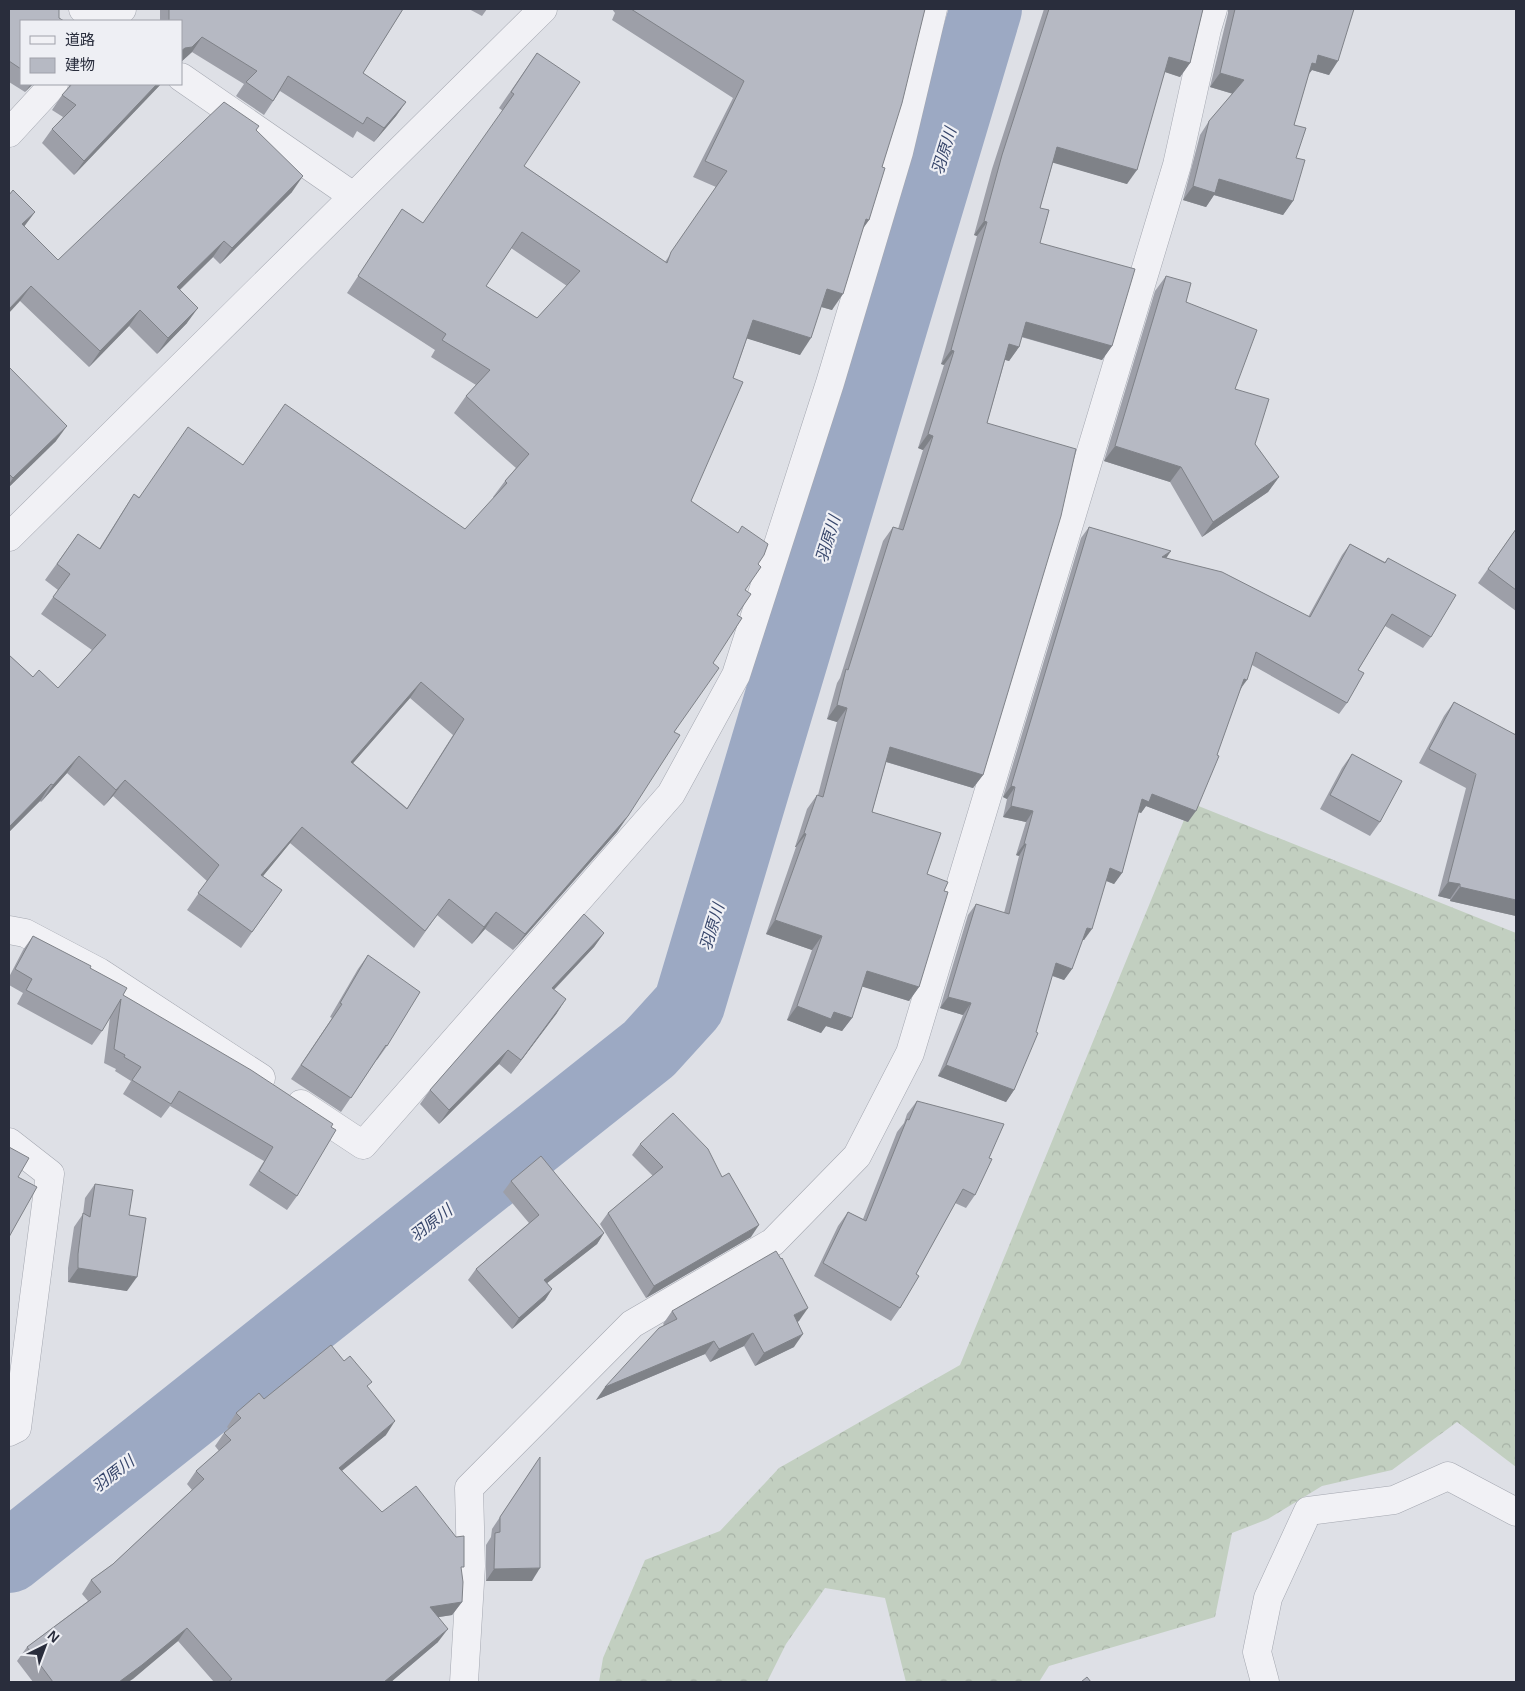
<svg xmlns="http://www.w3.org/2000/svg" width="1525" height="1691" font-family="Arial,'Noto Sans JP',sans-serif">
  <style>
    .forest { fill: url(#forest-crowns) }
    .lines { fill: none; stroke-linecap: round; stroke-linejoin: round }
    .river { stroke: #9ca9c3; stroke-width: 72 }
    .minor-casing { stroke: #a4a7b0; stroke-width: 29 }
    .minor { stroke: #f1f1f5; stroke-width: 28 }
    .wall { fill: #9d9fa8; fill-rule: evenodd }
    .shaded-wall { fill: #7f8288 }
    .building { fill: #b6b9c3; stroke: #7f8288; fill-rule: evenodd }
    .labels { text-anchor: middle; dominant-baseline: central; stroke-width: 4.5; stroke-linejoin: round; paint-order: stroke }
    .water-label { font-size: 16px; font-style: italic; fill: #37466b; stroke: #eeeff4 }
  </style>
  <defs>
    <pattern id="forest-crowns" width="20" height="18" patternUnits="userSpaceOnUse" patternTransform="scale(1.25)"><rect width="20" height="18" fill="#c2cfc0"/><path d="M2 6a3 3 0 1 1 6 0M12 15a3 3 0 1 1 6 0" fill="none" stroke="#a7b2a6"/></pattern>
  </defs>
  <rect width="100%" height="100%" fill="#dee0e6"/>
  <path class="forest" d="M1191,803L1516,933V1467L1457,1422L1392,1470L1322,1486L1268,1519L1232,1533L1215,1617L1049,1666L1039,1682H906L885,1598L825,1588L786,1644L767,1682H599L603,1658L645,1560L720,1531L779,1468L960,1365Z"/>
  <g class="lines">
    <path class="river" d="M9,1557L649,1049L689,1005L986,9"/>
    <g class="minor-casing">
      <g id="minor">
        <path d="M83,9L101,21"/>
        <path d="M110,21L122,9"/>
        <path d="M181,77L353,196"/>
        <path d="M9,133L54,84"/>
        <path d="M9,537L543,9"/>
        <path d="M9,930L25,933L99,972L261,1078"/>
        <path d="M301,1104L363,1145L671,794L736,675L830,383L899,152L933,9"/>
        <path d="M9,1142L50,1174L17,1428L9,1432"/>
        <path d="M464,1682L471,1566L469,1488L632,1324L773,1242L857,1156L910,1053L1177,165L1207,29L1213,9"/>
        <path d="M1265,1682L1257,1652L1268,1598L1308,1511L1394,1500L1448,1476L1516,1512"/>
      </g>
    </g>
    <use href="#minor" class="minor"/>
  </g>
  <g class="wall">
    <path d="M9,9L21,21V84H33L25,92L9,82Z"/>
    <path d="M161,9H403L363,73L406,102L396,116L374,142L357,131L353,138L280,91L264,115L236,96L244,84L192,52L182,61L181,21H160V10Z"/>
    <path d="M469,9H487L482,16Z"/>
    <path d="M612,9H925L882,167L869,220L862,229L832,310L821,307L800,355L747,338L691,501L758,564L745,590L737,615L713,663L674,732L628,816L617,832L513,950L485,929L472,944L437,915L414,948L290,843L263,876L282,890L241,948L187,910L207,881L113,796L104,806L67,773L41,802L40,801L9,832V655L33,677L58,688L92,650L41,614L58,590L45,580L78,534L99,549L123,511L134,494L139,497L243,464L465,529L494,498L493,497L505,481L516,468L454,413L466,396L476,385L431,357L435,350L347,293L402,209L423,223L503,111L499,108L537,53L524,166L665,262L716,187L693,177L733,98L612,20L615,13ZM511,248L567,286L537,318L486,286ZM410,698L453,735L407,808L353,763Z"/>
    <path d="M1044,9H1203L1190,63L1180,77L1165,72L1127,184L1053,162L1040,208V243L1112,346L1102,360L1021,337L1019,347L1009,361L1005,360L987,423L983,775L973,788L886,762L872,812L927,874L944,891L919,987L909,1001L862,986L852,1018L842,1031L826,1026L821,1033L787,1020L812,950L766,934L796,847H795L807,809L817,795H818L837,722L827,719L837,683L840,678L883,541L893,527L898,529L923,450L918,448L944,365L941,364L977,236L974,235L992,169Z"/>
    <path d="M1228,9H1354L1329,75L1312,70L1309,73L1294,125L1296,158L1293,201L1283,215L1214,195L1206,207L1183,200L1200,135L1209,121L1233,94L1210,87L1228,13Z"/>
    <path d="M69,84H161L74,175L42,143L52,129L63,117L52,110L62,95L69,87Z"/>
    <path d="M256,130L292,192L220,264L213,257L180,290L187,323L157,354L129,326L89,367L20,301L9,195L35,212L24,226L58,260Z"/>
    <path d="M1166,276L1186,302L1255,444L1279,477L1268,492L1202,537L1170,482L1104,461L1155,291Z"/>
    <path d="M9,367L56,441L9,487Z"/>
    <path d="M1089,527L1167,558L1308,617L1342,555L1350,544L1385,562L1388,558L1431,637L1423,648L1385,626L1358,670L1347,703L1339,714L1252,665L1240,691L1188,822L1146,806L1141,813L1138,812L1122,873L1114,884L1106,881L1084,940H1082L1072,969L1064,980L1052,976L1014,1090L1006,1102L938,1076L963,1015L940,1008L968,915L976,904L1004,913L1019,856L1016,855L1026,822L1003,817L1007,799L1003,797L1081,538Z"/>
    <path d="M1516,529V611L1478,583Z"/>
    <path d="M1454,702L1516,916L1450,901V899L1438,896L1466,788L1419,763L1444,716Z"/>
    <path d="M1352,754L1380,822L1370,836L1320,809L1342,768Z"/>
    <path d="M604,933L594,947L554,990L557,1013L511,1074L499,1064L439,1124L420,1104L430,1090Z"/>
    <path d="M33,936L90,968L123,995L331,1127L297,1196L287,1210L249,1185L264,1161L170,1106L161,1118L123,1094L131,1081L115,1071L116,1069L104,1063L110,1017L102,1031L92,1045L17,1004L23,993L9,985V977L23,950Z"/>
    <path d="M368,955L387,1046L377,1060V1059L341,1112L291,1079L332,1018L330,1017L358,969Z"/>
    <path d="M917,1101L989,1158L975,1195L966,1208L955,1203L916,1274L900,1308L891,1321L814,1276L838,1226L848,1212L863,1219L897,1132L904,1123L907,1114Z"/>
    <path d="M640,1144L751,1237L646,1298L600,1224L608,1213L653,1176L632,1155Z"/>
    <path d="M511,1181L604,1233L597,1244L547,1283L552,1289L545,1300L512,1329L468,1280L476,1269L529,1223L503,1192Z"/>
    <path d="M95,1184L129,1215L127,1291L68,1282V1268L74,1227L83,1214L85,1198Z"/>
    <path d="M672,1311L799,1321L797,1322L794,1347L755,1366L744,1346L710,1362L705,1354L596,1400L664,1325L663,1324Z"/>
    <path d="M344,1361L368,1388L386,1435L342,1471L382,1512L461,1571L462,1602L452,1615L439,1617L438,1642L391,1682H214L178,1641L128,1682H33L17,1661L27,1647L88,1601L82,1594L91,1580L113,1564L192,1490L187,1484L196,1471L219,1451L215,1446L224,1433L229,1429L227,1427L236,1413Z"/>
    <path d="M532,1469V1581H486V1545L491,1537L492,1529Z"/>
  </g>
  <g class="shaded-wall">
    <path d="M202,37L192,52L181,62V51Z"/>
    <path d="M1318,55L1338,61L1329,75L1312,70L1306,78L1312,63Z"/>
    <path d="M1169,57L1190,63L1180,77L1159,70Z"/>
    <path d="M1220,73L1244,80L1234,94L1210,87Z"/>
    <path d="M31,84H33L25,92Z"/>
    <path d="M157,84H161L74,175L84,161Z"/>
    <path d="M406,102L396,116L374,142L384,128Z"/>
    <path d="M1057,147L1137,170L1127,184L1047,161Z"/>
    <path d="M303,176L292,192L220,264L232,248Z"/>
    <path d="M1219,179L1293,201L1283,215L1214,195L1206,207L1183,200L1193,186Z"/>
    <path d="M35,212L23,228L22,224Z"/>
    <path d="M866,219L869,220L857,237Z"/>
    <path d="M984,221L987,222L977,236L974,235Z"/>
    <path d="M224,241L213,257L166,303L177,287Z"/>
    <path d="M31,286L20,301L9,313V309Z"/>
    <path d="M827,289L843,294L832,310L815,305Z"/>
    <path d="M198,308L187,323L157,354L168,338Z"/>
    <path d="M140,310L129,326L89,367L100,351Z"/>
    <path d="M753,320L811,338L800,355L742,337Z"/>
    <path d="M1026,322L1112,346L1102,360L1016,335Z"/>
    <path d="M1009,344L1019,347L1009,361L1000,358Z"/>
    <path d="M951,350L954,351L944,365L941,364Z"/>
    <path d="M67,426L56,441L9,487V484L13,478Z"/>
    <path d="M928,434L933,436L923,450L918,448Z"/>
    <path d="M1115,446L1181,467L1170,482L1104,461Z"/>
    <path d="M1279,477L1268,492L1202,537L1213,522Z"/>
    <path d="M1171,551L1163,563L1162,557Z"/>
    <path d="M1244,679L1247,680L1239,691Z"/>
    <path d="M421,682L410,698L340,778L351,762Z"/>
    <path d="M837,705L847,708L837,722L827,719Z"/>
    <path d="M890,747L983,775L973,788L880,760Z"/>
    <path d="M79,756L67,773L41,802L53,785Z"/>
    <path d="M125,780L113,796L104,806L116,790Z"/>
    <path d="M51,784L40,801L9,832V827Z"/>
    <path d="M1011,786L1015,787L1007,799L1003,797Z"/>
    <path d="M1152,794L1196,811L1188,822L1146,806L1141,813L1134,810L1142,799Z"/>
    <path d="M1011,806L1033,811L1026,822L1003,817Z"/>
    <path d="M628,816L617,832L513,950L525,934Z"/>
    <path d="M302,827L290,843L250,892L261,875Z"/>
    <path d="M804,833L806,834L796,847H795Z"/>
    <path d="M1024,844H1026L1019,856L1016,855Z"/>
    <path d="M1110,868L1122,873L1114,884L1102,879Z"/>
    <path d="M1448,882L1460,884L1450,899L1438,896Z"/>
    <path d="M1460,887L1516,900V916L1450,901Z"/>
    <path d="M496,912L485,929L472,944L484,927Z"/>
    <path d="M775,920L822,936L812,950L766,934Z"/>
    <path d="M1087,928L1092,929L1084,940L1079,939Z"/>
    <path d="M604,933L594,947L542,1002L552,988Z"/>
    <path d="M1056,963L1072,969L1064,980L1048,974Z"/>
    <path d="M867,971L919,987L909,1001L857,985Z"/>
    <path d="M948,997L971,1003L963,1015L940,1008Z"/>
    <path d="M566,999L557,1013L511,1074L521,1060Z"/>
    <path d="M797,1006L834,1012L852,1018L842,1031L826,1026L821,1033L787,1020Z"/>
    <path d="M508,1050L499,1064L439,1124L449,1110Z"/>
    <path d="M946,1065L1014,1090L1006,1102L938,1076Z"/>
    <path d="M759,1225L751,1237L646,1298L654,1286Z"/>
    <path d="M604,1233L597,1244L537,1291L544,1280Z"/>
    <path d="M78,1268L137,1277L127,1291L68,1282Z"/>
    <path d="M552,1289L545,1300L512,1329L519,1318Z"/>
    <path d="M808,1308L799,1321L785,1328L794,1315Z"/>
    <path d="M753,1333L744,1346L710,1362L719,1349Z"/>
    <path d="M803,1334L794,1347L755,1366L764,1353Z"/>
    <path d="M714,1341L705,1354L596,1400L605,1387Z"/>
    <path d="M395,1421L386,1435L329,1481L339,1468Z"/>
    <path d="M540,1568L532,1581H486L494,1569Z"/>
    <path d="M462,1602L452,1615L420,1620L430,1607Z"/>
    <path d="M187,1628L178,1641L133,1679L128,1682H119Z"/>
    <path d="M448,1629L438,1642L391,1682H384Z"/>
  </g>
  <g class="building">
    <path d="M9,9H59V18L64,21H21V69L9,61Z"/>
    <path d="M169,9H403L363,73L406,102L384,128L367,117L363,124L288,76L273,101L246,82L257,71L202,37L192,47L185,48L181,51V21H169Z"/>
    <path d="M631,9H925L902,103L882,167L885,168L869,220L866,219L843,294L827,289L811,338L753,320L733,378L743,382L691,501L738,533L742,526L768,544L764,555L758,564L761,567L745,590L751,594L737,615L742,618L713,663L719,668L674,732L680,735L628,816L525,934L496,912L484,927L449,899L425,931L302,827L261,875L282,890L252,932L198,893L219,865L125,780L116,790L79,756L53,785L51,784L9,827V655L33,677L39,670L58,688L106,635L53,597L70,574L57,564L78,534L100,549L134,494L139,498L188,427L243,465L285,404L465,529L507,483L505,481L529,454L466,396L490,370L442,340L446,334L358,276L402,209L423,223L514,94L511,92L537,53L580,82L524,166L667,263L671,252L727,171L705,161L744,81ZM522,232L580,271L537,318L486,286ZM421,682L464,719L407,809L351,762Z"/>
    <path d="M1049,9H1203L1190,63L1169,57L1137,170L1057,147L1040,208L1049,210L1040,243L1135,269L1112,346L1026,322L1019,347L1009,344L987,423L1076,449L1061,516L983,775L890,747L872,812L941,833L927,874L948,882L944,891L948,892L919,987L867,971L852,1018L834,1012L831,1019L797,1006L822,936L775,920L806,834L804,833L817,795L823,797L847,708L837,705L846,669L848,670L893,527L903,530L933,436L928,434L954,351L951,350L987,222L984,221L1002,155Z"/>
    <path d="M1235,9H1354L1338,61L1318,55L1316,64L1312,63L1294,125L1306,128L1296,158L1305,160L1293,201L1219,179L1215,193L1193,186L1209,121L1244,80L1220,73Z"/>
    <path d="M72,84H157L84,161L52,129L76,105L62,95Z"/>
    <path d="M224,102L259,126L256,130L303,176L232,248L224,241L177,287L198,308L168,338L140,310L100,351L31,286L9,309V195L13,190L35,212L22,224L58,260Z"/>
    <path d="M1166,276L1191,283L1186,302L1257,330L1235,389L1269,399L1255,444L1279,477L1213,522L1181,467L1115,446Z"/>
    <path d="M9,367L67,426L13,478L9,474Z"/>
    <path d="M1089,527L1171,551L1162,557L1222,572L1310,617L1350,544L1385,563L1388,558L1456,595L1431,637L1392,614L1358,670L1364,673L1347,703L1256,652L1247,680L1244,679L1217,755L1219,756L1196,811L1152,794L1149,802L1142,799L1122,873L1110,868L1092,929L1087,928L1072,969L1056,963L1036,1032L1038,1033L1014,1090L946,1065L971,1003L948,997L976,904L1009,914L1026,844H1024L1033,811L1011,806L1015,787L1011,786Z"/>
    <path d="M1516,529V590L1488,569Z"/>
    <path d="M1454,702L1516,735V900L1460,887V884L1448,882L1476,774L1429,749Z"/>
    <path d="M1352,754L1402,781L1380,822L1330,795Z"/>
    <path d="M584,914L604,933L552,988L566,999L521,1060L508,1050L449,1110L430,1090Z"/>
    <path d="M33,936L91,966L90,968L127,988L123,995L251,1070L333,1124L331,1127L336,1130L297,1196L259,1171L273,1147L179,1091L171,1104L132,1080L141,1067L124,1057L125,1055L114,1049L121,999L102,1031L26,990L32,979L15,969Z"/>
    <path d="M368,955L420,992L387,1046L386,1045L351,1098L301,1065L342,1004L340,1003Z"/>
    <path d="M917,1101L1004,1124L989,1158L992,1159L975,1195L963,1189L916,1274L919,1276L900,1308L823,1263L848,1212L866,1221L907,1119L909,1120Z"/>
    <path d="M673,1113L708,1149L722,1177L729,1173L759,1225L654,1286L608,1213L663,1167L640,1144Z"/>
    <path d="M9,1147L29,1158L18,1177L37,1187L9,1237Z"/>
    <path d="M541,1156L604,1233L544,1280L552,1289L519,1318L476,1269L539,1215L511,1181Z"/>
    <path d="M95,1184L133,1190L129,1215L146,1218L137,1277L78,1268V1254L83,1213L90,1217Z"/>
    <path d="M776,1251L781,1259L782,1258L808,1308L794,1315L803,1334L764,1353L753,1333L719,1349L714,1341L605,1387L659,1328L677,1319L672,1311Z"/>
    <path d="M331,1345L344,1361L350,1356L372,1382L367,1386L395,1421L339,1468L382,1512L416,1486L456,1537L464,1536V1567H461L463,1582L462,1602L430,1607L448,1629L384,1682H228L232,1679L187,1628L142,1665L119,1682H53L27,1647L101,1592L91,1580L113,1564L204,1479L196,1471L231,1440L224,1433L241,1418L236,1413L259,1393L264,1399Z"/>
    <path d="M540,1457V1568L494,1569L495,1533L500,1532V1517Z"/>
    <path d="M1087,1677L1091,1682H1081Z"/>
  </g>
  <g class="labels">
    <g class="water-label">
      <text transform="translate(944 151) rotate(-73)">羽原川</text>
      <text transform="translate(828 539) rotate(-73)">羽原川</text>
      <text transform="translate(712 927) rotate(-73)">羽原川</text>
      <text transform="translate(431 1223) rotate(-38)">羽原川</text>
      <text transform="translate(113 1474) rotate(-38)">羽原川</text>
    </g>
  </g>
  <rect width="1525" height="1691" fill="none" stroke="#292d3c" stroke-width="20"/>
  <rect x="20" y="20" width="162" height="65" fill="#eeeff4" stroke="#9fa1aa"/>
  <rect x="30" y="36" width="25" height="8" fill="#f1f1f5" stroke="#9fa1aa"/>
  <text x="65" y="45" font-size="15" fill="#292d3c">道路</text>
  <rect x="30" y="58" width="25" height="15" fill="#b6b9c3" stroke="#9fa1aa"/>
  <text x="65" y="70" font-size="15" fill="#292d3c">建物</text>
  <g transform="translate(45 1646) rotate(42)" stroke="#eeeff4" stroke-width="4" paint-order="stroke">
  <path d="M0-4L9 19L0 12L-9 19Z" fill="#292d3c"/>
  <text y="-8" font-size="14" font-weight="bold" text-anchor="middle" fill="#292d3c">N</text>
  </g>
</svg>
